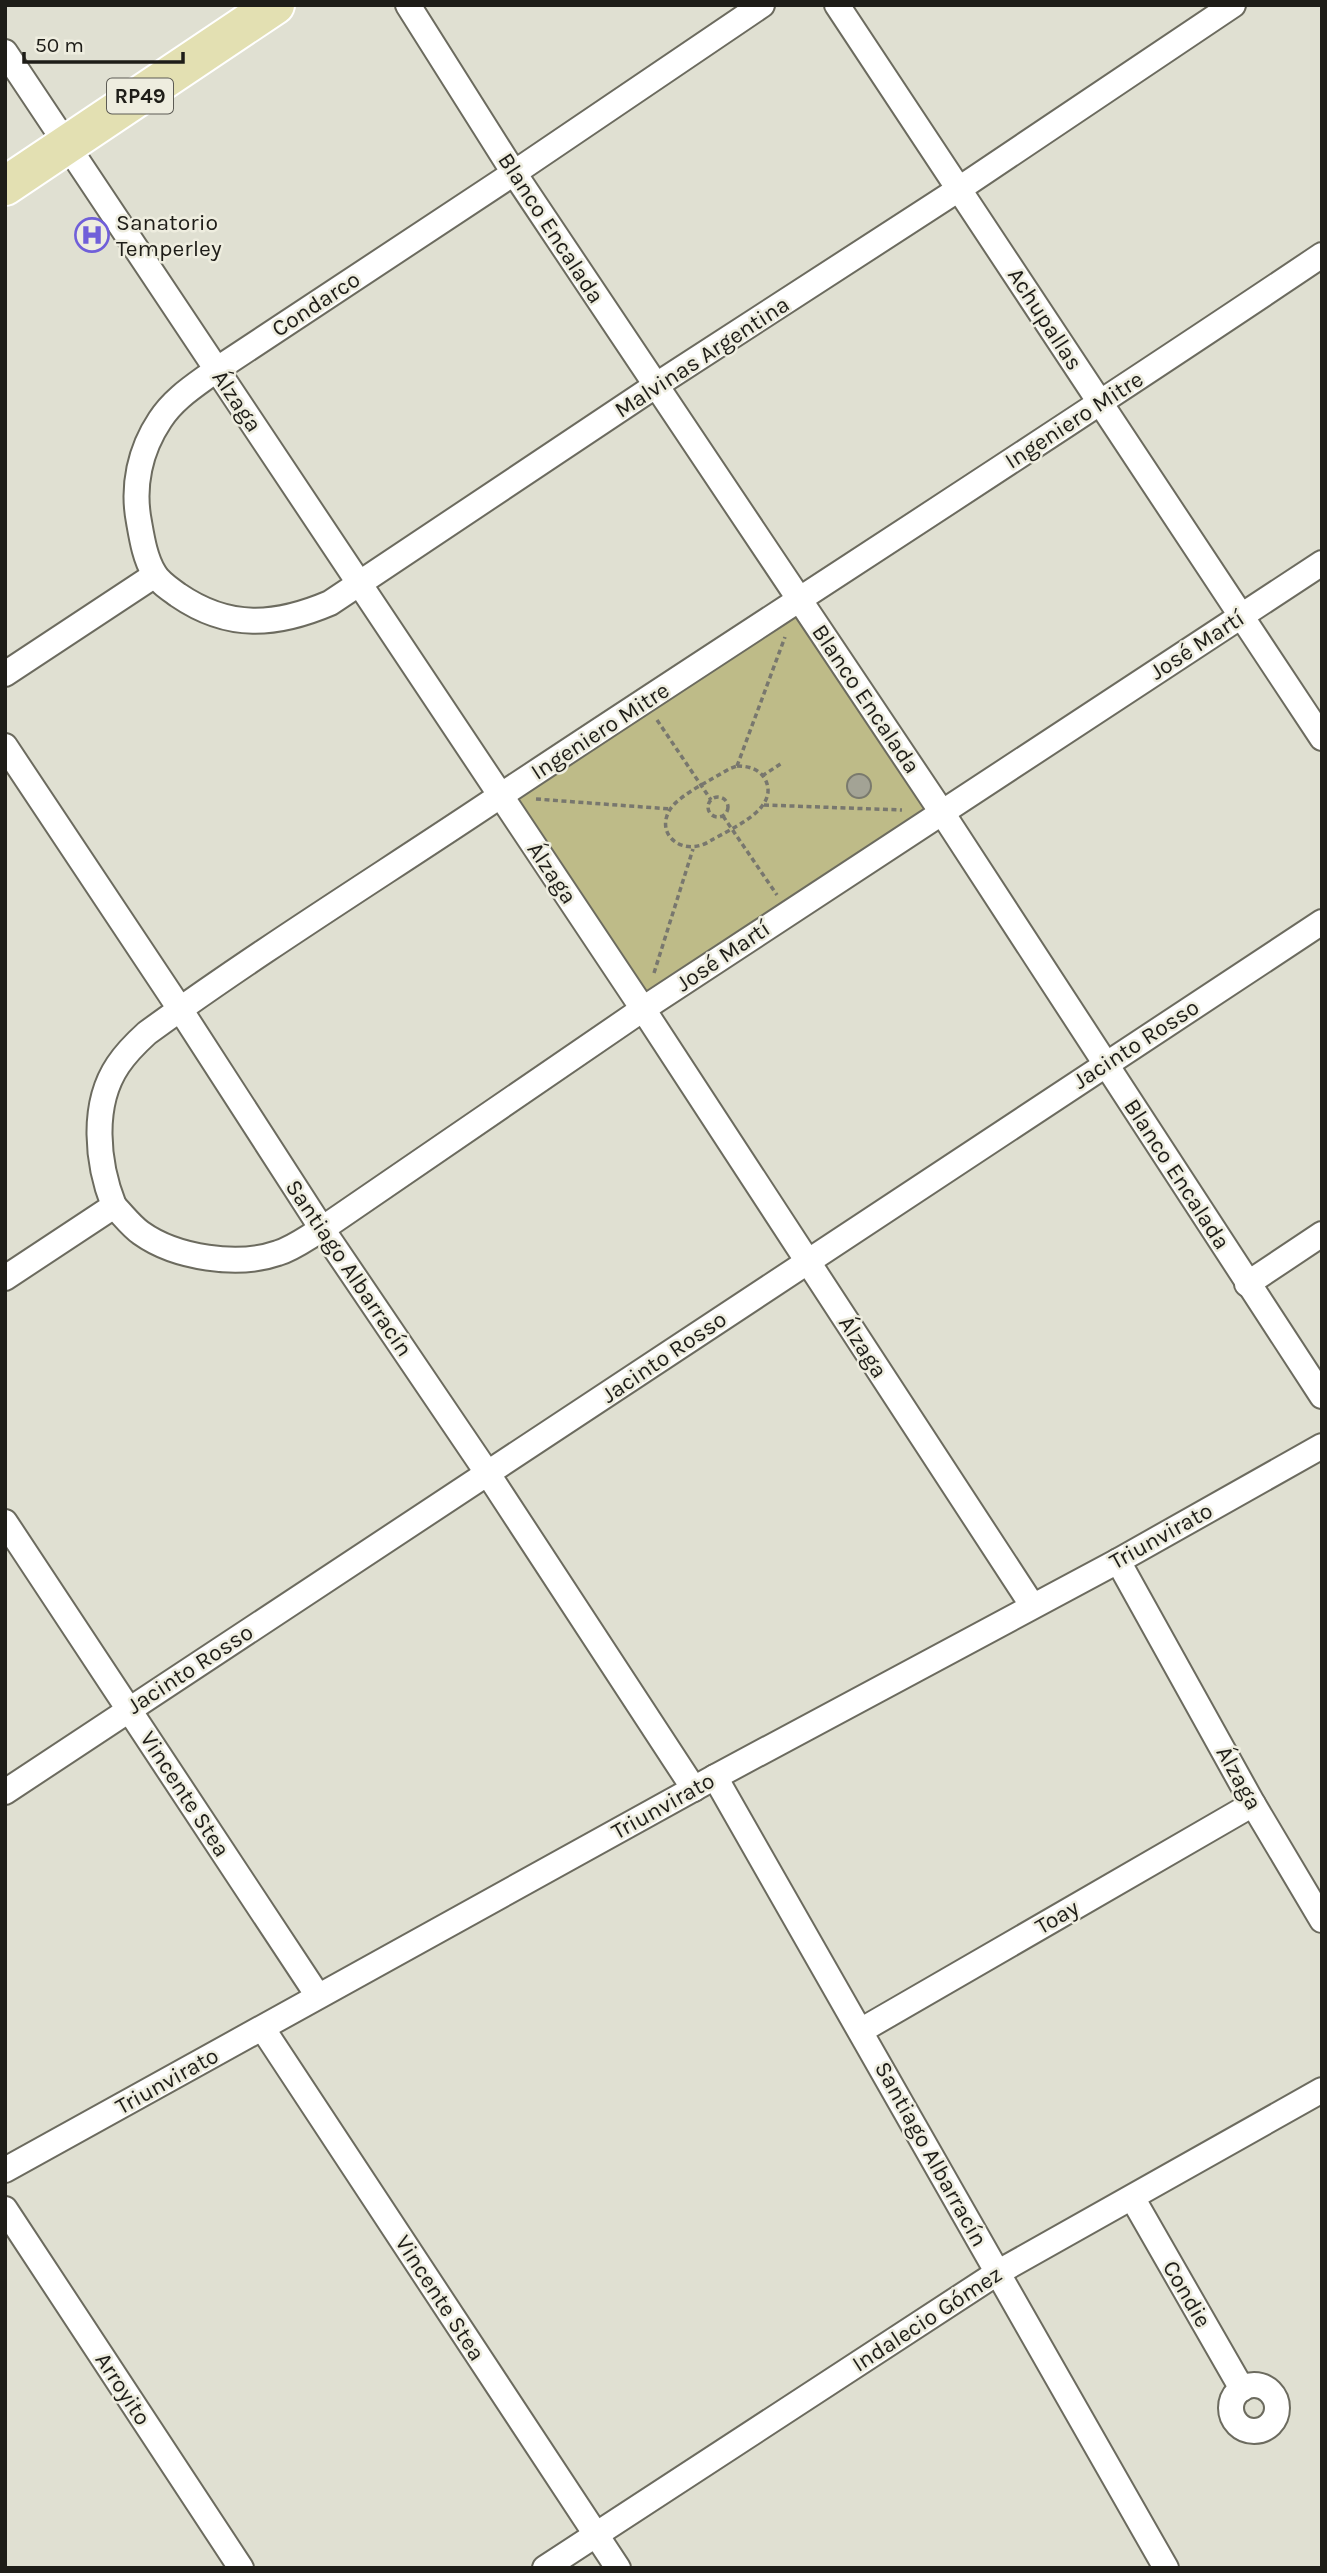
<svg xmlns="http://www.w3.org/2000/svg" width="1327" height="2573" font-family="Karla,sans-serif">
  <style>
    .green { fill: #bebb88 }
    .building { fill: #a3a395; stroke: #7a7a6d; stroke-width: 2 }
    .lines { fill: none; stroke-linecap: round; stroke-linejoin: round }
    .street-casing { stroke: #6c6b5f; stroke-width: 28 }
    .primary-casing { stroke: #fff; stroke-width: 42 }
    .path { stroke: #78776e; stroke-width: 3.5; stroke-dasharray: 5 3.5; stroke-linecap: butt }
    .street { stroke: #fff; stroke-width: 24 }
    .primary { stroke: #e3e0b2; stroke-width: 38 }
    .labels { text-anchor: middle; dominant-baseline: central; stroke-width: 5; stroke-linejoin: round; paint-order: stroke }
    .shield { fill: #eeeddf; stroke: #5c5b54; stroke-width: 2 }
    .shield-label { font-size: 21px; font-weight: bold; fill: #1e1d18 }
    .poi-label { font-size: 23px; fill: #1e1d18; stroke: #eeeddf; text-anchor: start }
    .street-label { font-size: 23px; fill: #1e1d18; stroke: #eeeddf }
  </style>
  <rect width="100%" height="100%" fill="#e0e0d2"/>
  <path class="green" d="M799,599L941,811L643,1009L500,796Z"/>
  <circle class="building" cx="859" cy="786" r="12"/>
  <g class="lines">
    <g class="street-casing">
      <g id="street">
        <path d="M408,5L514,173L941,811L1322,1396"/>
        <path d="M762,5L514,173L216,370C196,385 174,398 160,420C140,450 132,486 139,522C142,539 145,558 154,573C159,582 170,589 178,595C229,630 276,626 330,603L655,386L959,189L1233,5"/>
        <path d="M837,5L1322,738"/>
        <path d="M5,52L643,1009L1032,1605"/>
        <path d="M5,674L155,575"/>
        <path d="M5,746L180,1009L322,1229L488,1474L694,1789"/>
        <path d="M114,1206C123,1215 131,1226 141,1233C176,1258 238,1267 278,1253C294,1248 308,1237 322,1229L643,1009L1322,563"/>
        <path d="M5,1278L114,1206C97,1163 91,1105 118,1065C126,1053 136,1043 147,1033C257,953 374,880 488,804C765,620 1046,441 1322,255"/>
        <path d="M1247,1284L1322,1234"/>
        <path d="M5,1522L318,1996"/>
        <path d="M1118,1561L1253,1804L1322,1920"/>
        <path d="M715,1777C867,2040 1015,2305 1166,2568"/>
        <path d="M5,1792L1322,922"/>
        <path d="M263,2029L618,2568"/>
        <path d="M862,2030L1253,1804"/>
        <path d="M5,2170L715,1777L1118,1561L1322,1446"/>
        <path d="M1133,2199L1242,2389"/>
        <path d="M5,2209L241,2568"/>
        <circle cx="1254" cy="2408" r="23"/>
        <path d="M545,2568L997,2273L1322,2090"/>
      </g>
    </g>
    <g class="primary-casing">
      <path id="primary" d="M5,186L275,5"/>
    </g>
    <g class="path">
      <path d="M657,720L711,800"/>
      <path d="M737,766C749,766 759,769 765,779C781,809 730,829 710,841C683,858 653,834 671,808C681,794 713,779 729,769Z"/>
      <path d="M737,766L785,637"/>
      <path d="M762,776L782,763"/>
      <circle cx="718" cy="807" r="10"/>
      <path d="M536,799L671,809"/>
      <path d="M764,805L902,810"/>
      <path d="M723,816L777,895"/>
      <path d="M654,973L693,849"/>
    </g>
    <use href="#street" class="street"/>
    <use href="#primary" class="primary"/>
  </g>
  <defs>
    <g id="hospital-ring" transform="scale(1.75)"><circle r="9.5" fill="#eeeddf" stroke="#705fd9" stroke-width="1.5"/><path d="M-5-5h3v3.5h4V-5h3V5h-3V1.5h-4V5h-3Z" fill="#705fd9"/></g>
  </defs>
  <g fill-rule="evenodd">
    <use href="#hospital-ring" x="92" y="235"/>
  </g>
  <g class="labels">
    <rect class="shield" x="107" y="78.5" width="66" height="35" rx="5"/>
    <g class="shield-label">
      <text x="140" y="96">RP49</text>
    </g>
    <g class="poi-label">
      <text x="116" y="222">Sanatorio<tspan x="116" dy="26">Temperley</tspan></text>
    </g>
    <g class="street-label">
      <text transform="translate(551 228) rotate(57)">Blanco Encalada</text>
      <text transform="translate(316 304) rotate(-33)">Condarco</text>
      <text transform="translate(1045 319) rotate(57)">Achupallas</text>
      <text transform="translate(702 357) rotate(-33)">Malvinas Argentina</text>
      <text transform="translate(237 401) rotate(56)">Álzaga</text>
      <text transform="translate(1074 420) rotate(-33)">Ingeniero Mitre</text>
      <text transform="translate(1197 645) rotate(-33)">José Martí</text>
      <text transform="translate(866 699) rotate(56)">Blanco Encalada</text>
      <text transform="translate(600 731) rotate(-33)">Ingeniero Mitre</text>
      <text transform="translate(552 873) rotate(56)">Álzaga</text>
      <text transform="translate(723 956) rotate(-34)">José Martí</text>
      <text transform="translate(1136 1044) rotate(-33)">Jacinto Rosso</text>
      <text transform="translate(1177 1174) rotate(57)">Blanco Encalada</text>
      <text transform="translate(349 1268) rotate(56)">Santiago Albarracín</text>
      <text transform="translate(863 1347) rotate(57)">Álzaga</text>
      <text transform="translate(664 1357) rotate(-34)">Jacinto Rosso</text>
      <text transform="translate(1161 1536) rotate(-29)">Triunvirato</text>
      <text transform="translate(190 1669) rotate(-33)">Jacinto Rosso</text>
      <text transform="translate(1239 1778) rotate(61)">Álzaga</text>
      <text transform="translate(185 1794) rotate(57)">Vincente Stea</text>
      <text transform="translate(663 1806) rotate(-29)">Triunvirato</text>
      <text transform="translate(1057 1917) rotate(-30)">Toay</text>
      <text transform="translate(167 2081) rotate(-29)">Triunvirato</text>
      <text transform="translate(931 2154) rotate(61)">Santiago Albarracín</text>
      <text transform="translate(1187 2294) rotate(60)">Condie</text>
      <text transform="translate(440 2298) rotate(57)">Vincente Stea</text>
      <text transform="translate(927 2319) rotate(-33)">Indalecio Gómez</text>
      <text transform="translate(123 2389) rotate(57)">Arroyito</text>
    </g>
  </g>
  <rect width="1327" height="2573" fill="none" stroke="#1e1d18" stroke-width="14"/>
  <path d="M24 52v10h159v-10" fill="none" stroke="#1e1d18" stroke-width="3.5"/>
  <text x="35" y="52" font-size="21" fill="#1e1d18" stroke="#eeeddf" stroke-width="5" paint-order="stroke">50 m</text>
</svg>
